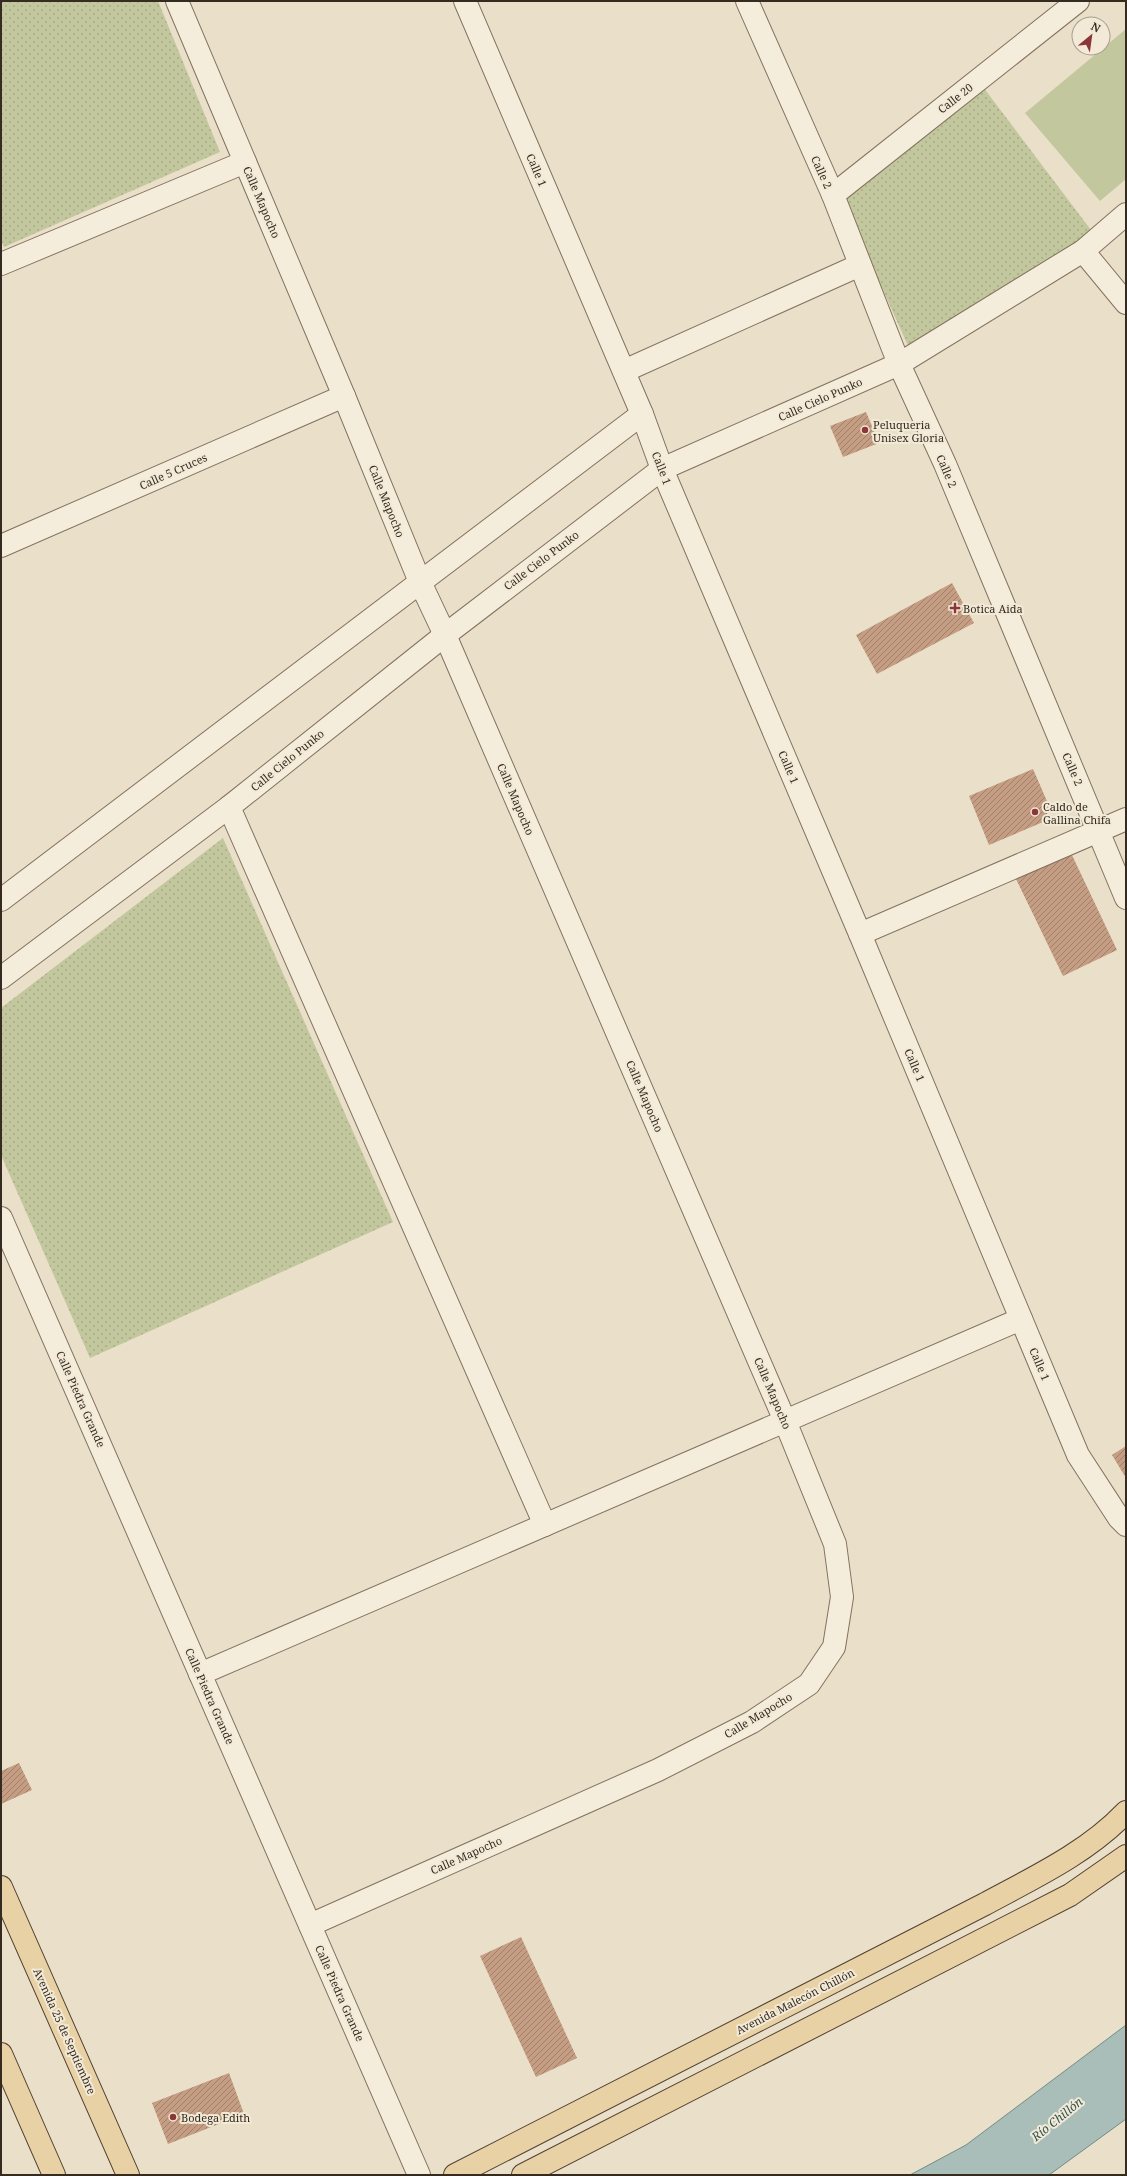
<svg xmlns="http://www.w3.org/2000/svg" width="1127" height="2176" font-family="'Noto Serif',serif">
  <style>
    .park { fill: url(#park-dots) }
    .pitch { fill: #c2c79d }
    .water { fill: #a9beb8; stroke: #708c85 }
    .building { fill: url(#building-hatch) }
    .lines { fill: none; stroke-linecap: round; stroke-linejoin: round }
    .minor-casing { stroke: #84725f; stroke-width: 24 }
    .major-casing { stroke: #524133; stroke-width: 24 }
    .minor { stroke: #f5eddb; stroke-width: 22 }
    .major { stroke: #e8d2a5; stroke-width: 22 }
    .poi-dot { fill: #8c3638; stroke: #f2ead7; stroke-width: 1.5 }
    .labels { text-anchor: middle; dominant-baseline: central; stroke-width: 4; stroke-linejoin: round; paint-order: stroke }
    .street-label { font-size: 11px; fill: #362b21; stroke: #f2ead7 }
    .poi-label { font-size: 11px; fill: #362b21; stroke: #f2ead7; text-anchor: start }
    .water-label { font-size: 12px; font-style: italic; fill: #325451; stroke: #f2ead7 }
  </style>
  <defs>
    <pattern id="park-dots" width="8" height="8" patternUnits="userSpaceOnUse"><rect width="8" height="8" fill="#c2c79d"/><path d="M2 2h.1M6 6h.1" fill="none" stroke="#a7ab87" stroke-width="1.8" stroke-linecap="round"/></pattern>
    <pattern id="building-hatch" width="6" height="6" patternUnits="userSpaceOnUse"><rect width="6" height="6" fill="#c49d83"/><path d="M-1 1l2-2M0 6l6-6M5 7l2-2" fill="none" stroke="#a0806b"/></pattern>
  </defs>
  <rect width="100%" height="100%" fill="#eadfc8"/>
  <g class="park">
    <path d="M1,1H158L220,152L4,247L1,241Z"/>
    <path d="M983,87L1094,234L914,359L842,199Z"/>
    <path d="M223,838L393,1222L90,1358L1,1155V1008Z"/>
  </g>
  <path class="pitch" d="M1126,29V179L1100,201L1025,113Z"/>
  <path class="water" d="M1126,2025V2119L1049,2175H910L966,2145Z"/>
  <g class="building">
    <path d="M866,412L879,443L843,457L830,426Z"/>
    <path d="M952,583L974,623L877,674L856,635Z"/>
    <path d="M1033,769L1050,808L1043,822L989,845L969,796Z"/>
    <path d="M1071,853L1117,950L1063,976L1016,879Z"/>
    <path d="M1126,1446V1478L1112,1455Z"/>
    <path d="M19,1763L32,1790L1,1804V1771Z"/>
    <path d="M521,1937L577,2058L536,2077L480,1956Z"/>
    <path d="M229,2073L244,2114L168,2144L152,2103Z"/>
  </g>
  <g class="lines">
    <g class="minor-casing">
      <g id="minor">
        <path d="M177,1L344,396L420,582L445,635L785,1421L835,1544L842,1597L834,1647L809,1684L752,1722L658,1770L310,1925"/>
        <path d="M465,1L642,414L662,469L860,934L1078,1455L1119,1518L1126,1525"/>
        <path d="M747,1L833,195L899,364L945,464L1126,898"/>
        <path d="M833,195L1078,1"/>
        <path d="M1083,251L1126,303"/>
        <path d="M1,264L245,162"/>
        <path d="M624,371L860,265"/>
        <path d="M1,546L344,396"/>
        <path d="M229,807L545,1525"/>
        <path d="M1,900L642,414"/>
        <path d="M860,934L1126,819"/>
        <path d="M1,978L229,807L445,635L662,469L899,364L1083,251L1126,214"/>
        <path d="M1,1218L419,2175"/>
        <path d="M200,1674L1021,1319"/>
      </g>
    </g>
    <g class="major-casing">
      <g id="major">
        <path d="M1,1887L128,2175"/>
        <path d="M1,2054L54,2175"/>
        <path d="M455,2175L985,1904C1033,1878 1087,1853 1126,1812"/>
        <path d="M523,2175L1070,1895L1126,1856"/>
      </g>
    </g>
    <use href="#minor" class="minor"/>
    <use href="#major" class="major"/>
  </g>
  <g class="poi-dot">
    <circle cx="865" cy="430" r="4"/>
    <path d="M953 602h4v4h4v4h-4v4h-4v-4h-4v-4h4z"/>
    <circle cx="1035" cy="812" r="4"/>
    <circle cx="173" cy="2117" r="4"/>
  </g>
  <g class="labels">
    <g class="street-label">
      <text transform="translate(955 98) rotate(-38)">Calle 20</text>
      <text transform="translate(537 170) rotate(67)">Calle 1</text>
      <text transform="translate(822 172) rotate(66)">Calle 2</text>
      <text transform="translate(262 202) rotate(67)">Calle Mapocho</text>
      <text transform="translate(820 399) rotate(-24)">Calle Cielo Punko</text>
      <text transform="translate(662 468) rotate(69)">Calle 1</text>
      <text transform="translate(173 471) rotate(-24)">Calle 5 Cruces</text>
      <text transform="translate(947 471) rotate(67)">Calle 2</text>
      <text transform="translate(387 501) rotate(68)">Calle Mapocho</text>
      <text transform="translate(541 560) rotate(-37)">Calle Cielo Punko</text>
      <text transform="translate(287 760) rotate(-39)">Calle Cielo Punko</text>
      <text transform="translate(789 767) rotate(67)">Calle 1</text>
      <text transform="translate(1073 769) rotate(67)">Calle 2</text>
      <text transform="translate(516 799) rotate(67)">Calle Mapocho</text>
      <text transform="translate(915 1065) rotate(67)">Calle 1</text>
      <text transform="translate(645 1096) rotate(67)">Calle Mapocho</text>
      <text transform="translate(1040 1364) rotate(67)">Calle 1</text>
      <text transform="translate(773 1393) rotate(67)">Calle Mapocho</text>
      <text transform="translate(81 1399) rotate(66)">Calle Piedra Grande</text>
      <text transform="translate(210 1696) rotate(66)">Calle Piedra Grande</text>
      <text transform="translate(758 1715) rotate(-31)">Calle Mapocho</text>
      <text transform="translate(466 1855) rotate(-24)">Calle Mapocho</text>
      <text transform="translate(340 1993) rotate(66)">Calle Piedra Grande</text>
      <text transform="translate(795 2001) rotate(-27)">Avenida Malecón Chillón</text>
      <text transform="translate(65 2031) rotate(66)">Avenida 25 de Septiembre</text>
    </g>
    <g class="poi-label">
      <text x="873" y="424">Peluqueria<tspan x="873" dy="13">Unisex Gloria</tspan></text>
      <text x="963" y="608">Botica Aida</text>
      <text x="1043" y="806">Caldo de<tspan x="1043" dy="13">Gallina Chifa</tspan></text>
      <text x="181" y="2117">Bodega Edith</text>
    </g>
    <g class="water-label">
      <text transform="translate(1057 2119) rotate(-39)">Río Chillón</text>
    </g>
  </g>
  <rect width="1127" height="2176" fill="none" stroke="#362b21" stroke-width="4"/>
  <g transform="translate(1091 36) rotate(29)"><circle r="19" fill="#f2ead7" stroke="#a79e8e"/>
  <path d="M0-3L7 15L0 10L-7 15Z" fill="#8c3638"/>
  <text y="-6" font-size="11" font-weight="bold" text-anchor="middle" fill="#362b21">N</text>
  </g>
</svg>
